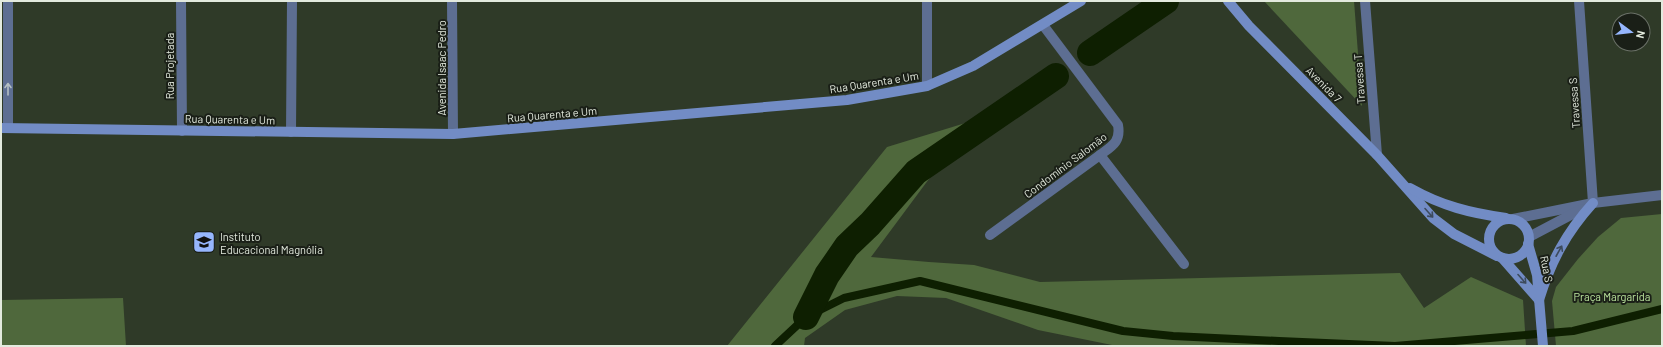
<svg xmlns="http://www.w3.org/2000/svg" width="1663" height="347" font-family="Barlow,sans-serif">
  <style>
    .green { fill: #4f683c }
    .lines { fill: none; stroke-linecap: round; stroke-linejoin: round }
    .stream { stroke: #0e1f01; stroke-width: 8 }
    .canal { stroke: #0e1f01; stroke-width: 26 }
    .street { stroke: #5d6e92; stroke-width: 10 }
    .secondary { stroke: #728cc5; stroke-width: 10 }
    .oneway { stroke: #b4bfc3 }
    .oneway2 { stroke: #3d4b5d }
    .labels { text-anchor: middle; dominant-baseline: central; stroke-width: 4; stroke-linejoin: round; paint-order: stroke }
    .street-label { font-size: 11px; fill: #e3eade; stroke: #1a1f17 }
    .poi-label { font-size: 11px; fill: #e3eade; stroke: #1a1f17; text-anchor: start }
    .park-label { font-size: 11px; fill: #bde69f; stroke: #1a1f17 }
  </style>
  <rect width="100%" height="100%" fill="#2f3a28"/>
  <g class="green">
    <path d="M1264,1H1354L1362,106Z"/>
    <path d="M972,121L871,257L929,262L974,265L1040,282L1400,273L1424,308L1471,277L1523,300L1526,346H1117L1038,330L946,298L897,296L845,310L805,338L804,346H727L887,147Z"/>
    <path d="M1662,214V346H1556L1552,301L1556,287L1578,259L1598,237L1621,218Z"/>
    <path d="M123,298L126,346H1V300Z"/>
  </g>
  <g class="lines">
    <path class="stream" d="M775,346L806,317L844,298L920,281L1123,331L1173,336L1279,341L1395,346L1573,331L1662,309"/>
    <g class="canal">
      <path d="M1090,53L1166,1"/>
      <path d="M806,317L827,275L847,246L870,224L916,172L1056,76"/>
    </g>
    <g class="street">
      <path d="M8,1V128"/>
      <path d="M181,1L182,131"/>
      <path d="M452,1L453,134"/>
      <path d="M1365,1L1377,155"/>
      <path d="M1579,1L1593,203"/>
      <path d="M927,86V1"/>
      <path d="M291,132L292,1"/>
      <path d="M1100,155L1184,264"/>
      <path d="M1513,219L1593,203L1662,195"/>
      <path d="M990,235L1100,155C1112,146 1121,142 1118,125L1043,25"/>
      <path d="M1529,237L1582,209"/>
    </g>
    <g class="secondary">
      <path d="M1228,1L1249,26L1377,155L1433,218L1454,234L1497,256"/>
      <path d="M1,128L453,134L847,100L927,86L973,66L1081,1"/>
      <path d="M1410,188C1442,206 1470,213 1506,218"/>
      <circle cx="1509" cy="239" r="20"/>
      <path d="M1528,244L1537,275L1543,346"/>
      <path d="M1503,259L1539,300"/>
      <path d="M1539,300C1551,261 1566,233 1593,203"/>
    </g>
  </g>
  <defs><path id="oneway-shaft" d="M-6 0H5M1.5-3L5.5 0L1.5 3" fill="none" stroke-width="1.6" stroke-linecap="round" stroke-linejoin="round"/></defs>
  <use class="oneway" href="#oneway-shaft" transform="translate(8 89) rotate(-90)"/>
  <g class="oneway2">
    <use href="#oneway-shaft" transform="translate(1429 213) rotate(48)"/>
    <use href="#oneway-shaft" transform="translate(1559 251) rotate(-61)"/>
    <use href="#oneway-shaft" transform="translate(1522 279) rotate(48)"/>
  </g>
  <defs>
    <g id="school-square" transform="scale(1.15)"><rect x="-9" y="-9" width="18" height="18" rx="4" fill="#96b6fd" stroke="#1a1f17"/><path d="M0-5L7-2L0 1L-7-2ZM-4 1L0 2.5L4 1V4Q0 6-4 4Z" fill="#111"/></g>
  </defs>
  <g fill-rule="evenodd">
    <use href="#school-square" x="204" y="242"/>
  </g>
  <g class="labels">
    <g class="street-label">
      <text transform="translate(169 66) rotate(-90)">Rua Projetada</text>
      <text transform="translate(441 68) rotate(-90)">Avenida Isaac Pedro</text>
      <text transform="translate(1359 79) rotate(-94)">Travessa T</text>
      <text transform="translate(874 82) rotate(-9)">Rua Quarenta e Um</text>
      <text transform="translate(1324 84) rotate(45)">Avenida 7</text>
      <text transform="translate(1574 103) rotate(-94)">Travessa S</text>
      <text transform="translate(552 114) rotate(-5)">Rua Quarenta e Um</text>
      <text transform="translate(230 119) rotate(1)">Rua Quarenta e Um</text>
      <text transform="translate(1065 165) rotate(-37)">Condomínio Salomão</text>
      <text transform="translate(1547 269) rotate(79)">Rua S</text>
    </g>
    <g class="poi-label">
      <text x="220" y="236">Instituto<tspan x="220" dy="13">Educacional Magnólia</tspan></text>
    </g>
    <g class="park-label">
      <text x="1612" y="296">Praça Margarida</text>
    </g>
  </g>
  <rect width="1663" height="347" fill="none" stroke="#e3eade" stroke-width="4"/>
  <g transform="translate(1631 32) rotate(105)"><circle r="19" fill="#1a1f17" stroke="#6a7067"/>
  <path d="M0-3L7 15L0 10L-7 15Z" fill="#96b6fd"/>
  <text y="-6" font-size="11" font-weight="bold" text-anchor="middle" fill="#e3eade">N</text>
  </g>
</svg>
